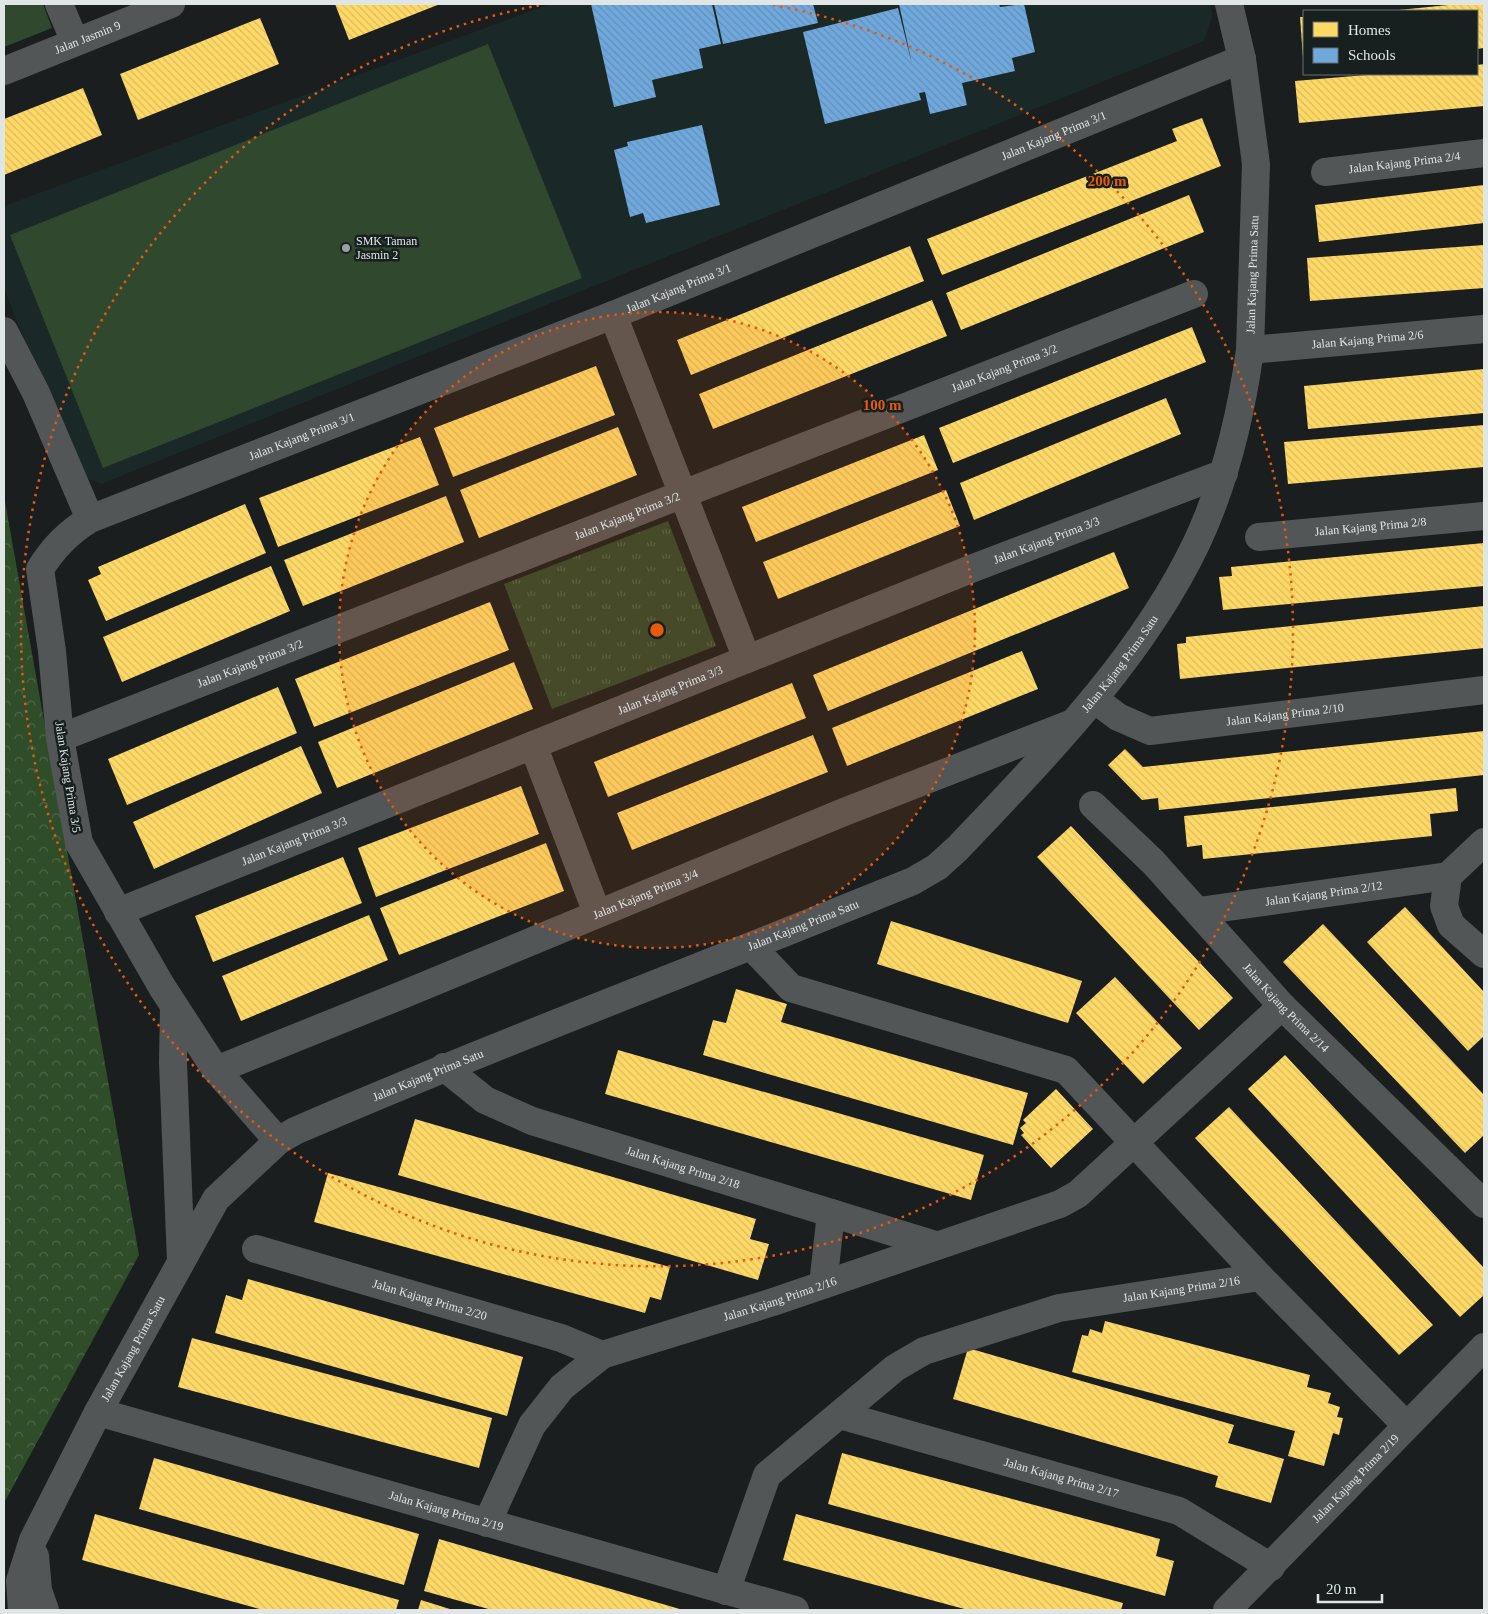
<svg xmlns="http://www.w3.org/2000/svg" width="1488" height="1614" font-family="Georgia,serif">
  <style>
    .built { fill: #1a2828 }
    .forest { fill: url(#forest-crowns) }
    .park { fill: url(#park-tufts) }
    .pitch { fill: #30482d }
    .homes { fill: url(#homes-back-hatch) }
    .schools { fill: url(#schools-back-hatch) }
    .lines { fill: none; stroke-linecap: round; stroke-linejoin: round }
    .minor { stroke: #525656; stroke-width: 28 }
    .ring { fill: none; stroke: #e8590c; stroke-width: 2.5; stroke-dasharray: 2.5 5 }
    .poi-dot { fill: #9b9f9f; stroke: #18201f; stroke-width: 2 }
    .labels { text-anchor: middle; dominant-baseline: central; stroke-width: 5; stroke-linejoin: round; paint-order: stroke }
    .street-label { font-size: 12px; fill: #e0e5e5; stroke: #18201f }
    .poi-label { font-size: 12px; fill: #e0e5e5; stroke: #18201f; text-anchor: start }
    .centre { fill: #e8590c; stroke: #18201f; stroke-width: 2.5 }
    .ring-label { font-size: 15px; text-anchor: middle; font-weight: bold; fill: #e8590c; stroke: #18201f; stroke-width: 5; stroke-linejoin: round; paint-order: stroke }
  </style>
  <defs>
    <pattern id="forest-crowns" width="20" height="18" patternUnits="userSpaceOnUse" patternTransform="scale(1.25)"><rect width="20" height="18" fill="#304d2a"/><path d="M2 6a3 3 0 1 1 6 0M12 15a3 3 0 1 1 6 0" fill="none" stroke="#4e6649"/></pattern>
    <pattern id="park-tufts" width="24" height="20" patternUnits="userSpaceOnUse" patternTransform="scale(1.25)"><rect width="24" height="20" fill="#30482d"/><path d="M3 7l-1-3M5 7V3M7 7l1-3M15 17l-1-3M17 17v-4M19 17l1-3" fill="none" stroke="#4e624b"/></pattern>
    <pattern id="homes-back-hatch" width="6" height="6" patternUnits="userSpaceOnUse" patternTransform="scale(1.25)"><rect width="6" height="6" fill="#ffd966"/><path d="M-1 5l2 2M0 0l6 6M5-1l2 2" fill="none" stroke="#d9bb5f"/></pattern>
    <pattern id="schools-back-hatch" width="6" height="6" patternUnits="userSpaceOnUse" patternTransform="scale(1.25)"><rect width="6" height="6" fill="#6fa8dc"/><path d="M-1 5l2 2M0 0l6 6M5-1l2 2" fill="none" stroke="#648fb6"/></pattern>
  </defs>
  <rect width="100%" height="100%" fill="#1a1e1e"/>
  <path class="built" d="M550,4H1209L1213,15L1204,41L101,484L78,474L4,289V206Z"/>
  <path class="forest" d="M4,496L139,1255L4,1503Z"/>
  <path class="park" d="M668,521L716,646L552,709L504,584Z"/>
  <g class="pitch">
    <path d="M4,4H43L52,28L4,47Z"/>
    <path d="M488,44L582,278L103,468L10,235Z"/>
  </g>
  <g class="homes">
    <path d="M335,4H440L349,40Z"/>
    <path d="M1458,4H1484V48L1477,49V11H1389Z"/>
    <path d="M1300,17H1304V58H1303Z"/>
    <path d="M260,18L279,64L138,120L120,74Z"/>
    <path d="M1484,64V106L1299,123L1295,81L1378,74H1477V65Z"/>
    <path d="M83,88L102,135L4,175V119Z"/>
    <path d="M1202,118L1221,166L942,275L927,239L1177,141L1172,129Z"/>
    <path d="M1484,185V223L1319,242L1315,205Z"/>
    <path d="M1189,195L1204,232L961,330L946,293Z"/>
    <path d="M1484,245V288L1310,301L1307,258Z"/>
    <path d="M910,246L924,281L691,375L677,340Z"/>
    <path d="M932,300L947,336L713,429L699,394Z"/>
    <path d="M1192,327L1206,362L953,463L939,428Z"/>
    <path d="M596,366L615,415L453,477L434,428Z"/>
    <path d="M1484,369V413L1308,429L1304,386Z"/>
    <path d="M1166,398L1181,434L974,520L960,483Z"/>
    <path d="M1484,425V467L1288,484L1284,442Z"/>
    <path d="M618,427L637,475L479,538L460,490Z"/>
    <path d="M924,435L938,470L756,542L742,507Z"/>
    <path d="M420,437L439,485L278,547L259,498Z"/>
    <path d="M946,490L960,526L778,599L763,562Z"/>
    <path d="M446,496L464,542L303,606L284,560Z"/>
    <path d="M245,504L266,553L106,621L88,580L101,574L98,567Z"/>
    <path d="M1484,543V586L1223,610L1219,577L1232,576L1231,567Z"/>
    <path d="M1114,552L1129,588L828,711L813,675Z"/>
    <path d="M271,566L290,611L122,682L103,637Z"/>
    <path d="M490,602L509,650L314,727L295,679Z"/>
    <path d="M1484,606V648L1180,679L1177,644L1186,643V637Z"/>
    <path d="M1022,651L1038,689L847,766L832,728Z"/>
    <path d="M514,662L533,709L337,788L318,742Z"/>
    <path d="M792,683L806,718L608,797L594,762Z"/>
    <path d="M278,687L297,733L127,805L108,759Z"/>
    <path d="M1484,731V775L1159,810L1158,798L1142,800L1108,765L1125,749L1143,767Z"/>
    <path d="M813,735L828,772L632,850L617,813Z"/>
    <path d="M301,746L322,793L154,869L133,822Z"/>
    <path d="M521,786L539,834L376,897L358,848Z"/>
    <path d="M1456,788L1458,811L1430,814L1432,836L1203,859L1202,845L1187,847L1184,816Z"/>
    <path d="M1071,826L1233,998L1199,1030L1037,857Z"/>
    <path d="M546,843L564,891L399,955L380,908Z"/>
    <path d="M343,857L362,903L213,962L195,916Z"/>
    <path d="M1405,907L1484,992V1036L1468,1051L1367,942Z"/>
    <path d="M369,915L388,960L241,1021L222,976Z"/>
    <path d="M891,921L1082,981L1068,1023L877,964Z"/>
    <path d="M1323,924L1484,1095V1135L1465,1153L1283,962Z"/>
    <path d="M1115,977L1182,1048L1143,1084L1076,1013Z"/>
    <path d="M736,989L787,1004L781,1022L1028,1093L1013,1145L703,1055L713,1020L726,1023Z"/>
    <path d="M618,1050L984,1155L971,1200L605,1094Z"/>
    <path d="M1285,1055L1484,1268V1295L1460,1317L1248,1089Z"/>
    <path d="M1056,1089L1093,1129L1051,1168L1021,1135L1024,1133L1020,1128L1026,1123L1023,1120Z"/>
    <path d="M1229,1107L1433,1325L1399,1355L1195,1138Z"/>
    <path d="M415,1119L756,1219L750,1239L769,1244L758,1280L398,1175Z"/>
    <path d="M328,1173L670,1267L661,1300L650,1297L645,1313L314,1222Z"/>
    <path d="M248,1279L523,1357L507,1416L215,1333L226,1295L242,1300Z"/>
    <path d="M1105,1321L1310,1375L1307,1387L1331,1393L1328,1403L1340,1407L1337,1417L1343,1418L1339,1435L1333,1433L1324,1466L1288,1456L1295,1431L1072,1372L1082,1335L1088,1336L1090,1329L1102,1333Z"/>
    <path d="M192,1338L492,1418L479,1468L178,1387Z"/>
    <path d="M968,1348L1234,1425L1228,1443L1284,1459L1271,1503L1215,1487L1218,1476L953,1399Z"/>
    <path d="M842,1453L1160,1539L1156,1556L1174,1561L1165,1596L828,1504Z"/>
    <path d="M154,1458L419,1534L404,1585L139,1509Z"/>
    <path d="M95,1514L399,1600L396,1610H263L82,1560Z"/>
    <path d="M796,1514L1123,1603L1121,1610H968L783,1560Z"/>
    <path d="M439,1539L666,1605L683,1610H492L424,1591Z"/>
    <path d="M421,1600L453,1610H418Z"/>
  </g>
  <g class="schools">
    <path d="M591,4H712L721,44L699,49L703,68L652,80L656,97L614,107Z"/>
    <path d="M714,4H813L818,23L723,44Z"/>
    <path d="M899,4H999L1000,7L1024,4L1035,52L1012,58L1015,71L962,83L967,105L930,114L925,92L919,93L921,100L825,124L803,32L898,8L912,64Z"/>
    <path d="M702,125L720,205L646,223L643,213L630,217L614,150L628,146L627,142Z"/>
  </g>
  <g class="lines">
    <g class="minor">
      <path d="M59,4L75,42"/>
      <path id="s1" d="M4,71L171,4"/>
      <path id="s2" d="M1325,172L1484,153"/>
      <path d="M613,315L747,659"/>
      <path d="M4,331L36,393L90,519"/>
      <path id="s3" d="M1250,350L1484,329"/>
      <path id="s4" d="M1259,537L1484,516"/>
      <path id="s5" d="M1094,699L1118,717L1150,731L1484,690"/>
      <path id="s6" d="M60,738L1194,294"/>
      <path d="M533,745L597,913"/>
      <path id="s7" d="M1093,805L1153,862L1282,1006L1484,1204"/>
      <path d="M1484,842L1448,876L1444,906L1451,925L1484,954"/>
      <path id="s8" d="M1199,911L1448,876"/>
      <path id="s9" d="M118,912L976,567L1224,473"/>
      <path d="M752,947L791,988L1066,1070L1260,1277L1406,1425"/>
      <path d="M174,1006L173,1063L181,1262"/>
      <path id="s10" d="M444,1067L485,1100L532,1121L935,1245"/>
      <path id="s11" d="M216,1070L402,995L844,812L1070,724"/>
      <path id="s12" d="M278,1141L216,1070L162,987L79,843L60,738L52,651L40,569C54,547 68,533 90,519L613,315L1242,59"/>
      <path id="s13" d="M256,1249L561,1338L602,1355"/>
      <path d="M823,1285L831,1213"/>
      <path id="s14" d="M98,1412L795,1610"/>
      <path id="s15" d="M840,1415L1179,1511L1271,1567"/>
      <path id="s16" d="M487,1523L532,1425L562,1387L602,1355L773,1302L1060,1204L1078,1194L1282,1006"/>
      <path d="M35,1556L38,1590L45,1610"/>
      <path id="s17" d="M726,1591L767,1475L895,1368L924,1351L1059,1308L1260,1277"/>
      <path id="s18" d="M22,1610L20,1581L33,1540L98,1412L216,1199L278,1141L295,1131C499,1043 707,965 913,881L937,867L958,848C1045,756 1142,658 1197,542C1225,482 1241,415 1250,350L1256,164L1242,59L1229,4"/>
      <path id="s19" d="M1227,1610L1484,1347"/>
    </g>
  </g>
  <circle cx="657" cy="630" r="318" fill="#e8590c" fill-opacity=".12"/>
  <g class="ring">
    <circle cx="657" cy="630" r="318"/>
    <path d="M773 5A636 636 0 1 1 541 5"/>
  </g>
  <circle class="poi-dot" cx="346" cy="248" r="5"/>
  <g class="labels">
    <g class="street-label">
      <text stroke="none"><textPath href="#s1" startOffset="90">Jalan Jasmin 9</textPath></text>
      <text stroke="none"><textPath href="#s12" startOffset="1745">Jalan Kajang Prima 3/1</textPath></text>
      <text stroke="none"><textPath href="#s2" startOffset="80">Jalan Kajang Prima 2/4</textPath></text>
      <text stroke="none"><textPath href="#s18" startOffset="1952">Jalan Kajang Prima Satu</textPath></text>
      <text stroke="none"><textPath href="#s12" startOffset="1340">Jalan Kajang Prima 3/1</textPath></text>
      <text stroke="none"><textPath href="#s3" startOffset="118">Jalan Kajang Prima 2/6</textPath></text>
      <text stroke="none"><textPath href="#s6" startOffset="1014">Jalan Kajang Prima 3/2</textPath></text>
      <text stroke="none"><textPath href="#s12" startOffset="935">Jalan Kajang Prima 3/1</textPath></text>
      <text stroke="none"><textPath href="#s6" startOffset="609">Jalan Kajang Prima 3/2</textPath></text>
      <text stroke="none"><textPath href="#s4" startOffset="112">Jalan Kajang Prima 2/8</textPath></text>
      <text stroke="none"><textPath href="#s9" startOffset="1000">Jalan Kajang Prima 3/3</textPath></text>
      <text stroke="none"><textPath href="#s18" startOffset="1532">Jalan Kajang Prima Satu</textPath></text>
      <text stroke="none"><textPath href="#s6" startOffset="204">Jalan Kajang Prima 3/2</textPath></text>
      <text stroke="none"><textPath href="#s9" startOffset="595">Jalan Kajang Prima 3/3</textPath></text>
      <text stroke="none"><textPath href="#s5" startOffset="201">Jalan Kajang Prima 2/10</textPath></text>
      <text transform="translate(68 777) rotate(81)">Jalan Kajang Prima 3/5</text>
      <text stroke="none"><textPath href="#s9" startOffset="190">Jalan Kajang Prima 3/3</textPath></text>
      <text stroke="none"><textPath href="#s11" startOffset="464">Jalan Kajang Prima 3/4</textPath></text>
      <text stroke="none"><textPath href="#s8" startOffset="126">Jalan Kajang Prima 2/12</textPath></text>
      <text stroke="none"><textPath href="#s18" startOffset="1112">Jalan Kajang Prima Satu</textPath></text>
      <text stroke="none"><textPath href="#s7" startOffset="280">Jalan Kajang Prima 2/14</textPath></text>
      <text stroke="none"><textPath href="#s18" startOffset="708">Jalan Kajang Prima Satu</textPath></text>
      <text stroke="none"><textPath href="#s10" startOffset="262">Jalan Kajang Prima 2/18</textPath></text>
      <text stroke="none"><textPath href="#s17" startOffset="589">Jalan Kajang Prima 2/16</textPath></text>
      <text stroke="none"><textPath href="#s13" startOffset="181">Jalan Kajang Prima 2/20</textPath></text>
      <text stroke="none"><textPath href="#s16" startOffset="394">Jalan Kajang Prima 2/16</textPath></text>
      <text stroke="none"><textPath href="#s18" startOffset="288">Jalan Kajang Prima Satu</textPath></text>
      <text stroke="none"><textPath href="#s15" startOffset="230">Jalan Kajang Prima 2/17</textPath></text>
      <text stroke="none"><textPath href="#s19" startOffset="184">Jalan Kajang Prima 2/19</textPath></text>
      <text stroke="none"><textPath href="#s14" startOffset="362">Jalan Kajang Prima 2/19</textPath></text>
    </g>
    <g class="poi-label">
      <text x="356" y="241">SMK Taman<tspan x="356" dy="14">Jasmin 2</tspan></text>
    </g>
  </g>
  <circle cx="657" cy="630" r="8" class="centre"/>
  <g class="ring-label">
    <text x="1107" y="186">200 m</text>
    <text x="882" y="410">100 m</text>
  </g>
  <rect width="1488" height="1614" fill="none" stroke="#e0e5e5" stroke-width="10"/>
  <rect x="1303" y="10" width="175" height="65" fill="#18201f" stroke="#686f6e"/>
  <rect x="1313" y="22" width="25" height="15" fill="#ffd966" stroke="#686f6e"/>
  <text x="1348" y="35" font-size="15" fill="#e0e5e5">Homes</text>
  <rect x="1313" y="48" width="25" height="15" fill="#6fa8dc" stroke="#686f6e"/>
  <text x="1348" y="60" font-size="15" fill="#e0e5e5">Schools</text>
  <path d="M1318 1594v8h64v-8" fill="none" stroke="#e0e5e5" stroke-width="2.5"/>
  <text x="1326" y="1594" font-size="15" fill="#e0e5e5" stroke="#18201f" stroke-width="4" paint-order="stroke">20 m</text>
</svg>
